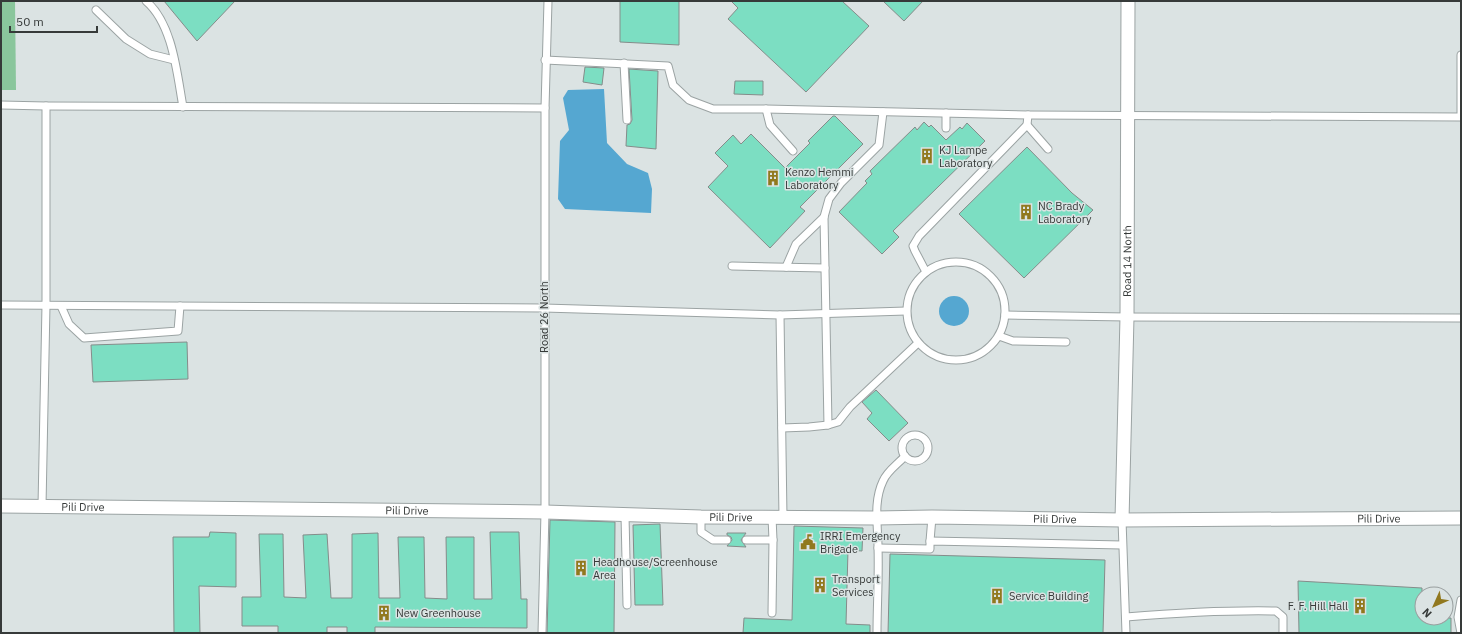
<svg xmlns="http://www.w3.org/2000/svg" width="1462" height="634" font-family="'IBM Plex Sans',sans-serif">
  <style>
    .green { fill: #8ac69c }
    .water { fill: #55a7d1 }
    .building { fill: #7cdec2; stroke: #858c8a }
    .lines { fill: none; stroke-linecap: round; stroke-linejoin: round }
    .lane-casing { stroke: #9ba3a3; stroke-width: 9 }
    .street-casing { stroke: #9ba3a3; stroke-width: 15 }
    .lane { stroke: #fff; stroke-width: 7 }
    .street { stroke: #fff; stroke-width: 13 }
    .labels { text-anchor: middle; dominant-baseline: central; stroke-width: 3; stroke-linejoin: round; paint-order: stroke }
    .poi-label { font-size: 11px; fill: #363a39; stroke: #dbe3e3; text-anchor: start }
    .street-label { font-size: 11px; fill: #363a39; stroke: #dbe3e3 }
  </style>
  <rect width="100%" height="100%" fill="#dbe3e3"/>
  <path class="green" d="M1,1H15L16,90H1Z"/>
  <g class="water">
    <path d="M604,89L607,143L627,164L648,173L652,189L651,213L565,209L558,199L560,141L569,130L563,98L568,90Z"/>
    <circle cx="954" cy="311" r="15"/>
  </g>
  <g class="building">
    <path d="M164,1H235L197,41Z"/>
    <path d="M620,1H679V45L620,42Z"/>
    <path d="M731,1H842L869,26L806,92L728,19L738,8Z"/>
    <path d="M883,1H923L904,21Z"/>
    <path d="M585,67L604,68L602,85L583,82Z"/>
    <path d="M629,69L658,71L656,149L626,146L627,125L630,124L632,120Z"/>
    <path d="M735,81H763V95L734,94Z"/>
    <path d="M833,116H835L863,144L800,207L805,211L770,248L708,187L728,166L715,153L733,135L741,144L751,134L785,168L810,143L808,141Z"/>
    <path d="M924,122L929,127L931,125L946,140L960,127L962,129L967,123L985,141L893,231L899,237L882,254L839,212L867,183L865,181L872,174L870,171L915,127L917,130Z"/>
    <path d="M1027,147L1072,193L1093,210L1024,278L959,214Z"/>
    <path d="M187,342L188,379L93,382L91,345Z"/>
    <path d="M876,390L908,423L889,441L867,419L872,413L862,402Z"/>
    <path d="M550,520L615,522L614,633H547Z"/>
    <path d="M660,524L663,605H635L633,525Z"/>
    <path d="M794,526L863,528L862,551L848,550L846,624L870,625V633H743L744,618L792,620Z"/>
    <path d="M210,532L236,533V587L199,586L200,633H174L173,537H209Z"/>
    <path d="M490,532H519L521,599H527V628L375,627V633H347V627H327V633H278V626H242V597H261L259,534H283L284,597L306,598L303,535L327,534L331,598H352V534L378,533L379,598H400L398,537H424L425,598L447,599L446,537H474V599H492Z"/>
    <path d="M727,533H746L741,540L746,547L727,546L732,540L731,537L727,535Z"/>
    <path d="M890,554L1105,560L1103,633H888Z"/>
    <path d="M1298,581L1422,588V618H1451V633H1299Z"/>
  </g>
  <g class="lines">
    <g class="lane-casing">
      <g id="lane">
        <path d="M146,1C173,24 177,74 183,107"/>
        <path d="M96,10L126,39L150,54L174,60"/>
        <path d="M1461,55V116"/>
        <path d="M545,60L668,66L673,85L689,100L713,109H766L1028,115L1461,117"/>
        <path d="M624,63L627,120"/>
        <path d="M1,105L46,106L545,108"/>
        <path d="M766,109L770,125L793,151"/>
        <path d="M1027,125L1048,149"/>
        <path d="M946,128V113"/>
        <circle cx="956" cy="311" r="49"/>
        <path d="M732,266L825,268"/>
        <path d="M786,267L796,244L824,217"/>
        <path d="M926,272L915,251L913,246L919,236L1027,125L1028,115"/>
        <path d="M1,305L544,308L780,315L906,311"/>
        <path d="M61,306L69,324L84,338L178,331L180,306"/>
        <path d="M780,315L783,517"/>
        <path d="M1005,315L1127,317L1461,318"/>
        <path d="M999,336L1013,341L1066,342"/>
        <path d="M828,425L824,217L829,199L841,183L879,145L883,112"/>
        <path d="M782,428L809,427L828,425L838,422L850,407L918,343"/>
        <circle cx="915" cy="448" r="13"/>
        <path d="M42,506L46,305V106"/>
        <path d="M625,515L627,605"/>
        <path d="M701,517V532L713,540H727"/>
        <path d="M772,517L773,540L772,613"/>
        <path d="M1122,520L1126,633"/>
        <path d="M746,540H773"/>
        <path d="M930,541L932,517"/>
        <path d="M878,548L930,549V541L1122,545"/>
        <path d="M1461,600L1458,617L1461,633"/>
        <path d="M1126,617C1176,613 1226,610 1276,611L1283,617V633"/>
        <path d="M542,633L545,512V108L548,1"/>
        <path d="M877,633C877,605 879,576 878,547C878,525 873,502 883,481C887,471 898,464 905,456"/>
      </g>
    </g>
    <g class="street-casing">
      <g id="street">
        <path id="s1" d="M1,506L545,512L701,517L876,518L932,517L1122,520L1461,518"/>
        <path id="s2" d="M1122,520L1127,317L1128,1"/>
      </g>
    </g>
    <use href="#lane" class="lane"/>
    <use href="#street" class="street"/>
  </g>
  <defs>
    <g id="building-bare" transform="scale(1.2)"><path d="M-4-6H4V6H1V3H-1V6H-4ZM-2.5-4.3h1.7v1.8h-1.7ZM.8-4.3h1.7v1.8H.8ZM-2.5-1h1.7V.8h-1.7ZM.8-1h1.7V.8H.8Z" fill="#91781e" stroke="#dbe3e3" stroke-width="2.5" paint-order="stroke"/></g>
    <g id="civic-bare" transform="scale(1.2)"><path d="M-.6-6.5H3V-4.5H.6V-3L4-1V1h2V6H-6V1h2V-1L-.6-3ZM-1.2 2.5V6h2.4V2.5Z" fill="#91781e" stroke="#dbe3e3" stroke-width="2.5" paint-order="stroke"/></g>
  </defs>
  <g fill-rule="evenodd">
    <use href="#building-bare" x="927" y="156"/>
    <use href="#building-bare" x="773" y="178"/>
    <use href="#building-bare" x="1026" y="212"/>
    <use href="#civic-bare" x="808" y="542"/>
    <use href="#building-bare" x="581" y="568"/>
    <use href="#building-bare" x="820" y="585"/>
    <use href="#building-bare" x="997" y="596"/>
    <use href="#building-bare" x="1360" y="606"/>
    <use href="#building-bare" x="384" y="613"/>
  </g>
  <g class="labels">
    <g class="poi-label">
      <text x="939" y="150">KJ Lampe<tspan x="939" dy="13">Laboratory</tspan></text>
      <text x="785" y="172">Kenzo Hemmi<tspan x="785" dy="13">Laboratory</tspan></text>
      <text x="1038" y="206">NC Brady<tspan x="1038" dy="13">Laboratory</tspan></text>
      <text x="820" y="536">IRRI Emergency<tspan x="820" dy="13">Brigade</tspan></text>
      <text x="593" y="562">Headhouse/Screenhouse<tspan x="593" dy="13">Area</tspan></text>
      <text x="832" y="579">Transport<tspan x="832" dy="13">Services</tspan></text>
      <text x="1009" y="596">Service Building</text>
      <text x="1348" y="606" text-anchor="end">F. F. Hill Hall</text>
      <text x="396" y="613">New Greenhouse</text>
    </g>
    <g class="street-label">
      <text stroke="none"><textPath href="#s2" startOffset="259">Road 14 North</textPath></text>
      <text transform="translate(544 317) rotate(-90)">Road 26 North</text>
      <text stroke="none"><textPath href="#s1" startOffset="82">Pili Drive</textPath></text>
      <text stroke="none"><textPath href="#s1" startOffset="406">Pili Drive</textPath></text>
      <text stroke="none"><textPath href="#s1" startOffset="730">Pili Drive</textPath></text>
      <text stroke="none"><textPath href="#s1" startOffset="1054">Pili Drive</textPath></text>
      <text stroke="none"><textPath href="#s1" startOffset="1378">Pili Drive</textPath></text>
    </g>
  </g>
  <rect width="1462" height="634" fill="none" stroke="#363a39" stroke-width="4"/>
  <g transform="translate(1434 606) rotate(225)"><circle r="19" fill="#dbe3e3" stroke="#999f9f"/>
  <path d="M0-3L7 15L0 10L-7 15Z" fill="#91781e"/>
  <text y="-6" font-size="11" font-weight="bold" text-anchor="middle" fill="#363a39">N</text>
  </g>
  <path d="M10 26v6h87v-6" fill="none" stroke="#363a39" stroke-width="2"/>
  <text x="16" y="26" font-size="12" fill="#363a39" stroke="#dbe3e3" stroke-width="3" paint-order="stroke">50 m</text>
</svg>
